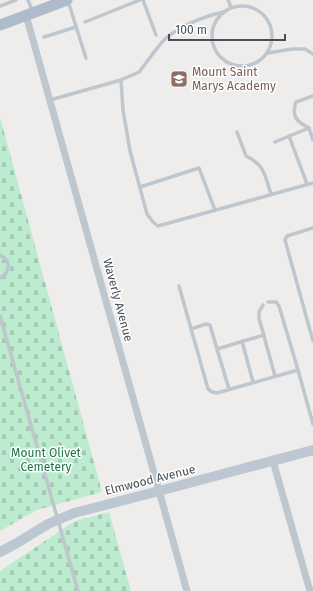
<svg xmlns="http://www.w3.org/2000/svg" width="313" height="591" font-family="'Fira Sans',sans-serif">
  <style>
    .cemetery { fill: url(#cemetery-stones) }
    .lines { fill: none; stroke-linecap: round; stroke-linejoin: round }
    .lane { stroke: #bec6ce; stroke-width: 3.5 }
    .street { stroke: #bec6ce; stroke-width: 7 }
    .secondary { stroke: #bdc7d2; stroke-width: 10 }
    .primary { stroke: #adbbca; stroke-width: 11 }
    .labels { text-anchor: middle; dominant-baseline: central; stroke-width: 3; stroke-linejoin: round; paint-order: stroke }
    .education-label { font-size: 12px; fill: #785e54; stroke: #fff; text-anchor: start }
    .street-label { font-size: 12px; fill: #464f58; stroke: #fff }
    .park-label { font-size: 12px; fill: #1c7449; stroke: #fff }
  </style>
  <defs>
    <pattern id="cemetery-stones" width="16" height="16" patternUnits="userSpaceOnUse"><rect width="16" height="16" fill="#bcebcf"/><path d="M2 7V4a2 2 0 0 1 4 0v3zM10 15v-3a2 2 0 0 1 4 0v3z" fill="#a3cbb4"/></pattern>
  </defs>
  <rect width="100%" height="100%" fill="#efecec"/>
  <g class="cemetery">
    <path d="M0,117L102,492L37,510L0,531Z"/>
    <path d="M109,512L131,591H0V571L75,521Z"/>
  </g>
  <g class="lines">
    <g class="lane">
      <path d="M28,0L33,12"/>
      <path d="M143,0L156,35"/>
      <path d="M228,0L231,7"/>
      <path d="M68,1L86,58"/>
      <circle cx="242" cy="36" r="30"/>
      <path d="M0,6L16,0"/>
      <path d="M85,22L140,0"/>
      <path d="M44,37L76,27"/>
      <path d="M268,53L292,49H305L313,54"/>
      <path d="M121,80L123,110L130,151L147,214L153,222L158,226L313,183"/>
      <path d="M50,100L121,80L139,72C148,61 156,48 166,38C182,25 203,17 223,12"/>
      <path d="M309,128C297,122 291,116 296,102L313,96"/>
      <path d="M237,132L246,156C265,165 265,176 271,194"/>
      <path d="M289,136L307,184"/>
      <path d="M275,142L309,128L313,140"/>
      <path d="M140,187L199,168L215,210"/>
      <path d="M313,228L287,236L285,240L313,341"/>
      <path d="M0,255C11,260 11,272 0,278"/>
      <path d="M179,286L208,389L212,392L217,393L298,370L313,424"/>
      <path d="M268,302H276L279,306L298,370"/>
      <path d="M263,305L259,312V318L275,376"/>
      <path d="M0,316L78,591"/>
      <path d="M191,329L206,324L210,325L217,349"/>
      <path d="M242,341L253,382"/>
      <path d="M229,389L217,349L264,335"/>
    </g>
    <g class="street">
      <path d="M26,15L187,591"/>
      <path d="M273,461L310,591"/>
    </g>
    <path class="secondary" d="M0,552L17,543L48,524L74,513L159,491L313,450"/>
    <path class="primary" d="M0,25L67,0"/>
  </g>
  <defs>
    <g id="school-square" transform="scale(0.9)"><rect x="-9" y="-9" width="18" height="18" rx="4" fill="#8d6e63" stroke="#fff"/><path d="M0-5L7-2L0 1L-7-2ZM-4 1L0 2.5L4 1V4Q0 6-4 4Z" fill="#fff"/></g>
  </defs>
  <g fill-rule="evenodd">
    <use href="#school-square" x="179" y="79"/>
  </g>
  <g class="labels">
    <g class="education-label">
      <text x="192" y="72">Mount Saint<tspan x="192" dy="14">Marys Academy</tspan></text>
    </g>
    <g class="street-label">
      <text transform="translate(118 300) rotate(75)">Waverly Avenue</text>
      <text transform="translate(150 480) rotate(-14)">Elmwood Avenue</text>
    </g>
    <g class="park-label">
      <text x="46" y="453">Mount Olivet<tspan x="46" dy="14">Cemetery</tspan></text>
    </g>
  </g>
  <path d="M169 34v6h116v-6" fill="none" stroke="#464f58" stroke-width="2"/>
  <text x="175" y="34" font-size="12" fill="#464f58" stroke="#ffffff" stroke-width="3" paint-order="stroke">100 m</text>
</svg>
